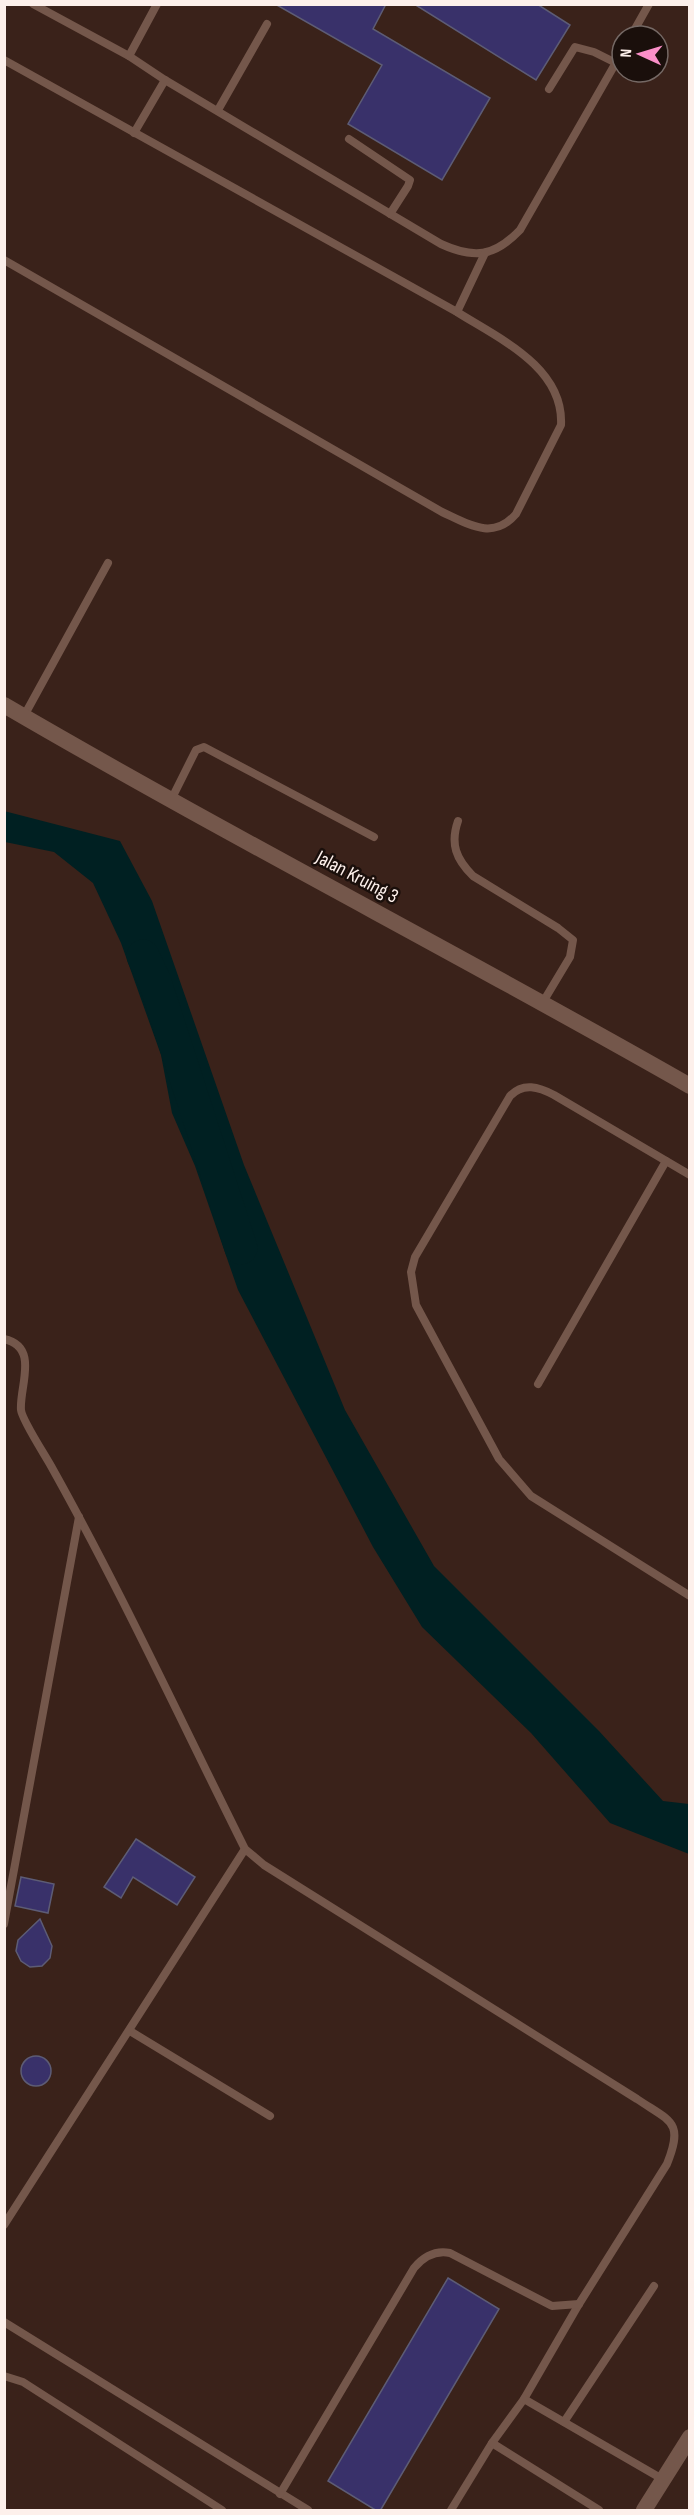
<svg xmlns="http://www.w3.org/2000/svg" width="694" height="2515" font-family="'Sofia Sans Condensed',sans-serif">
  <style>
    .water { fill: #002022 }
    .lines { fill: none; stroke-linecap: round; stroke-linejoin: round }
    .river { stroke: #002022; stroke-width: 33 }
    .building { fill: #39316a; stroke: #5d5c75; stroke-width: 1.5 }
    .service { stroke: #74574b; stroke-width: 8 }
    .minor { stroke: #74574b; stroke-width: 16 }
    .labels { text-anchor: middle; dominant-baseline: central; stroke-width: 5; stroke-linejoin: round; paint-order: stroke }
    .street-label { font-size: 20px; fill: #fdf0eb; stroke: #1a0f0b }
  </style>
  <rect width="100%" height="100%" fill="#3a221a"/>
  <path class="water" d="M4,811L120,841L152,901L244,1165L345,1410L434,1566L599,1731L663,1801L689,1804V1854L610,1823L531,1733L422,1627L373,1547L238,1290L195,1166L172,1113L161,1055L121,943L93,883L54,852L5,842Z"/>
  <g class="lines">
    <path class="river" d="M143,956L155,982L241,1248"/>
  </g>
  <g class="building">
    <path d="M275,4H386L373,29L490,98L442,180L348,124L382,65Z"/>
    <path d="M414,4H537L570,25L536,80Z"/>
    <path d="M136,1839L195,1877L177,1905L133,1877L121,1898L104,1887Z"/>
    <path d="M21,1877L54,1884L48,1913L15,1906Z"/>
    <path d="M40,1919L52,1946L50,1958L42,1966L30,1967L21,1961L16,1951L18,1940Z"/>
    <circle cx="36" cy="2071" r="15"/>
    <path d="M448,2278L499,2309L380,2511H377L328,2481Z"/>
  </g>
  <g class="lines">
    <g class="service">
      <path d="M33,4L129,56L165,80L441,244C474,259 494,257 520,230L622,52"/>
      <path d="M631,36L649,4"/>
      <path d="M129,56L157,4"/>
      <path d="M4,60L457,312C498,338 564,367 561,425L516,514C493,541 468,524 442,512L4,260"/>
      <path d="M549,89L575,47L594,52L616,63"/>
      <path d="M218,110L267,24"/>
      <path d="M134,133L165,80"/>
      <path d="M349,139L410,180L408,186L390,214"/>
      <path d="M457,312L485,253"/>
      <path d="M24,716L108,563"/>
      <path d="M171,800L196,750L204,747L374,837"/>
      <path d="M458,821C450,844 456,859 473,876L558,928L573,940L570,957L543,1002"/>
      <path d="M690,1175L554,1095C539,1087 523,1082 510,1096L415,1257L411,1272L416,1305L499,1459L531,1496L690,1596"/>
      <path d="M4,1339C40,1347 19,1387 21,1410C22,1420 45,1455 51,1466C121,1591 181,1721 245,1849L264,1865L637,2099C671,2122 684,2121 667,2164L579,2304L524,2399L492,2443L451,2510"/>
      <path d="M538,1384L666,1161"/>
      <path d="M4,1924L79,1517"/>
      <path d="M130,2031L270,2116"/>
      <path d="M4,2225L245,1849"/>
      <path d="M4,2322L308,2510"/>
      <path d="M4,2376L23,2382L222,2510"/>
      <path d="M524,2399L664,2480"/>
      <path d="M564,2422L654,2286"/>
      <path d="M492,2443L599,2510"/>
      <path d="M280,2494L414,2268C424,2256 435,2250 450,2253L552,2306L579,2304"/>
    </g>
    <g class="minor">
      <path d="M4,705C230,837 463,956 690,1086"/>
      <path d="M644,2510L690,2437"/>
    </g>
  </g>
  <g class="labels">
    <g class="street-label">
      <text transform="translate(357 877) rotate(28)">Jalan Kruing 3</text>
    </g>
  </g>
  <rect width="694" height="2515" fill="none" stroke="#fdf0eb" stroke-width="12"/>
  <g transform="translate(640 54) rotate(274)"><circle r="28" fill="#1a0f0b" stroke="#756965" stroke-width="1.5"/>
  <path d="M0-4.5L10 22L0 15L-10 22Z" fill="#fa8fc8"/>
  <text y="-9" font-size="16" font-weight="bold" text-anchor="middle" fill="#fdf0eb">N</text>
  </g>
</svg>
